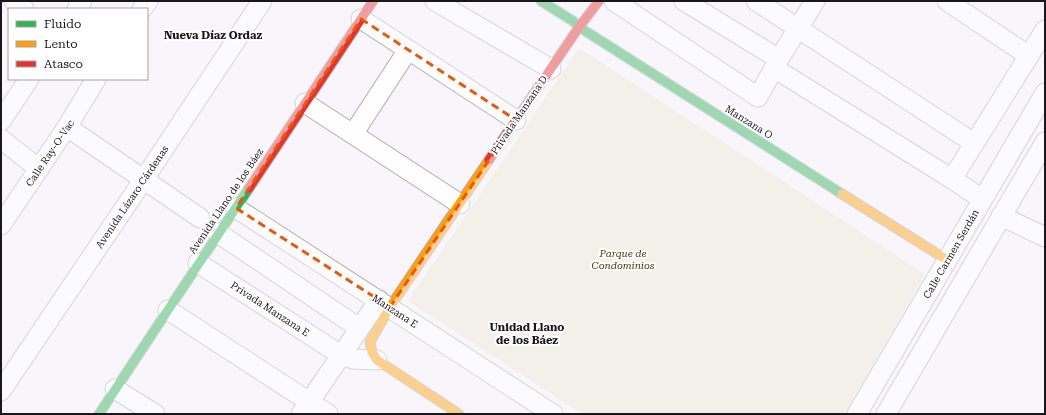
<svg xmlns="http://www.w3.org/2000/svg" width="1046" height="415" font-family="'Roboto Serif',serif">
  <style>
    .green { fill: #eee9d2 }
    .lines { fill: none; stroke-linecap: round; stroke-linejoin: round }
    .street-casing { stroke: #afacb1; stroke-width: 21 }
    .fast-casing { stroke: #afacb1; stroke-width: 11 }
    .slow-casing { stroke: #afacb1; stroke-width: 11 }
    .jam-casing { stroke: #afacb1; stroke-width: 11 }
    .street { stroke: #fefefe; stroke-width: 19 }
    .fast { stroke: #30b455; stroke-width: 9 }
    .slow { stroke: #ff9f0a; stroke-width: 9 }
    .jam { stroke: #e5322d; stroke-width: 9 }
    .marked { fill: none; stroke: #e8590c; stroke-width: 3; stroke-dasharray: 8 5; stroke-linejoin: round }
    .labels { text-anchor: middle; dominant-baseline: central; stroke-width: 4; stroke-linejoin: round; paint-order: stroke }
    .street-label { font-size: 10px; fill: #1a171c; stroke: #fff }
    .park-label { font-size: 10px; font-style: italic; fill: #413a00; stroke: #fff }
    .neighbourhood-label { font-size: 11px; font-weight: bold; fill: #1a171c; stroke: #fff }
  </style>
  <rect width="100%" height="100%" fill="#f8f5fb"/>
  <path class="green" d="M579,48L925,274L845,414H582L408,301Z"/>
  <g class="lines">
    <g class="street-casing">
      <g id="street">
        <path d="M14,1L24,9"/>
        <path d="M435,1L551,69"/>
        <path d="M614,1L758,97L779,59L684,1"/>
        <path d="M756,1L974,143"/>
        <path d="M947,1L1029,56"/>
        <path d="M77,9L82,1"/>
        <path d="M142,9L148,1"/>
        <path d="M361,19L516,120"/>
        <path d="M779,59L815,1"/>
        <path d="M774,68L952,179"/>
        <path d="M305,103L460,204"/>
        <path d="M1,121L29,79"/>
        <path d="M67,127L200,218"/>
        <path d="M353,134L408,50"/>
        <path d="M1,139L39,169"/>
        <path d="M982,199L952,179L1045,30"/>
        <path d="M236,208L553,414"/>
        <path d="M1001,216L1045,237"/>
        <path d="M1,225L67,127L96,79"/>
        <path d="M218,233L359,328"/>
        <path d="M198,263L341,355L353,359L377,360"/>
        <path d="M168,310L328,414"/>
        <path d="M115,389L155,414"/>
        <path d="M1,391L144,179L262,1"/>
        <path d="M301,414L379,300"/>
        <path d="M857,414L1045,93"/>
        <path d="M886,414L1045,142"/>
      </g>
    </g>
    <g class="fast-casing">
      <g id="fast">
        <path d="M541,1L573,21L579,27L842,194"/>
        <path d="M99,414L249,188"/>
      </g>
    </g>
    <g class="slow-casing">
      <g id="slow">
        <path d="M842,194L947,260"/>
        <path d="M459,414L377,360L372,352L370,342L390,307L489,160"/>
      </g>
    </g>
    <g class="jam-casing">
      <g id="jam">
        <path d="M489,160L579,27L599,1"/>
        <path d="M249,188L373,1"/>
      </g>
    </g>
    <use href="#street" class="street"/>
    <use href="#fast" class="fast"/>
    <use href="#slow" class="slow"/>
    <use href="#jam" class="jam"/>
  </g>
  <path d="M0 0H1046V415H0ZM361,19L516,120L390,307L236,208Z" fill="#f8f5fb" fill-opacity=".55" fill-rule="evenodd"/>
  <path class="marked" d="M361,19L516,120L390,307L236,208Z"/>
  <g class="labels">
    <g class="street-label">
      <text transform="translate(519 115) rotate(-56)">Privada Manzana D</text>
      <text transform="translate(749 122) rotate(32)">Manzana O</text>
      <text transform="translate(50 153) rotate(-56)">Calle Ray-O-Vac</text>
      <text transform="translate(132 197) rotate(-56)">Avenida Lázaro Cárdenas</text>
      <text transform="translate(226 201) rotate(-56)">Avenida Llano de los Báez</text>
      <text transform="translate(951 254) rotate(-60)">Calle Carmen Serdán</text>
      <text transform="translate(270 309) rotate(33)">Privada Manzana E</text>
      <text transform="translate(395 311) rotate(33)">Manzana E</text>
    </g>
    <g class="park-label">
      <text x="623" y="253">Parque de<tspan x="623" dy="12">Condominios</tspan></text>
    </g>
    <g class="neighbourhood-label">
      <text x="213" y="35">Nueva Díaz Ordaz</text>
      <text x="527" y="327">Unidad Llano<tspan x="527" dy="13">de los Báez</tspan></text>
    </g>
  </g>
  <rect width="1046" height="415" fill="none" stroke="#1a171c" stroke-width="4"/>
  <rect x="8" y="8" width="140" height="72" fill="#ffffff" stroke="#a3a2a4"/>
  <rect x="16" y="21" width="20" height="6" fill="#30b455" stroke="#a3a2a4"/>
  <text x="44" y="28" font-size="12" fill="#1a171c">Fluido</text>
  <rect x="16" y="41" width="20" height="6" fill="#ff9f0a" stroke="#a3a2a4"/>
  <text x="44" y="48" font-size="12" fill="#1a171c">Lento</text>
  <rect x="16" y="61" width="20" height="6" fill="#e5322d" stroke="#a3a2a4"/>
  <text x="44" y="68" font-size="12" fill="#1a171c">Atasco</text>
</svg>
